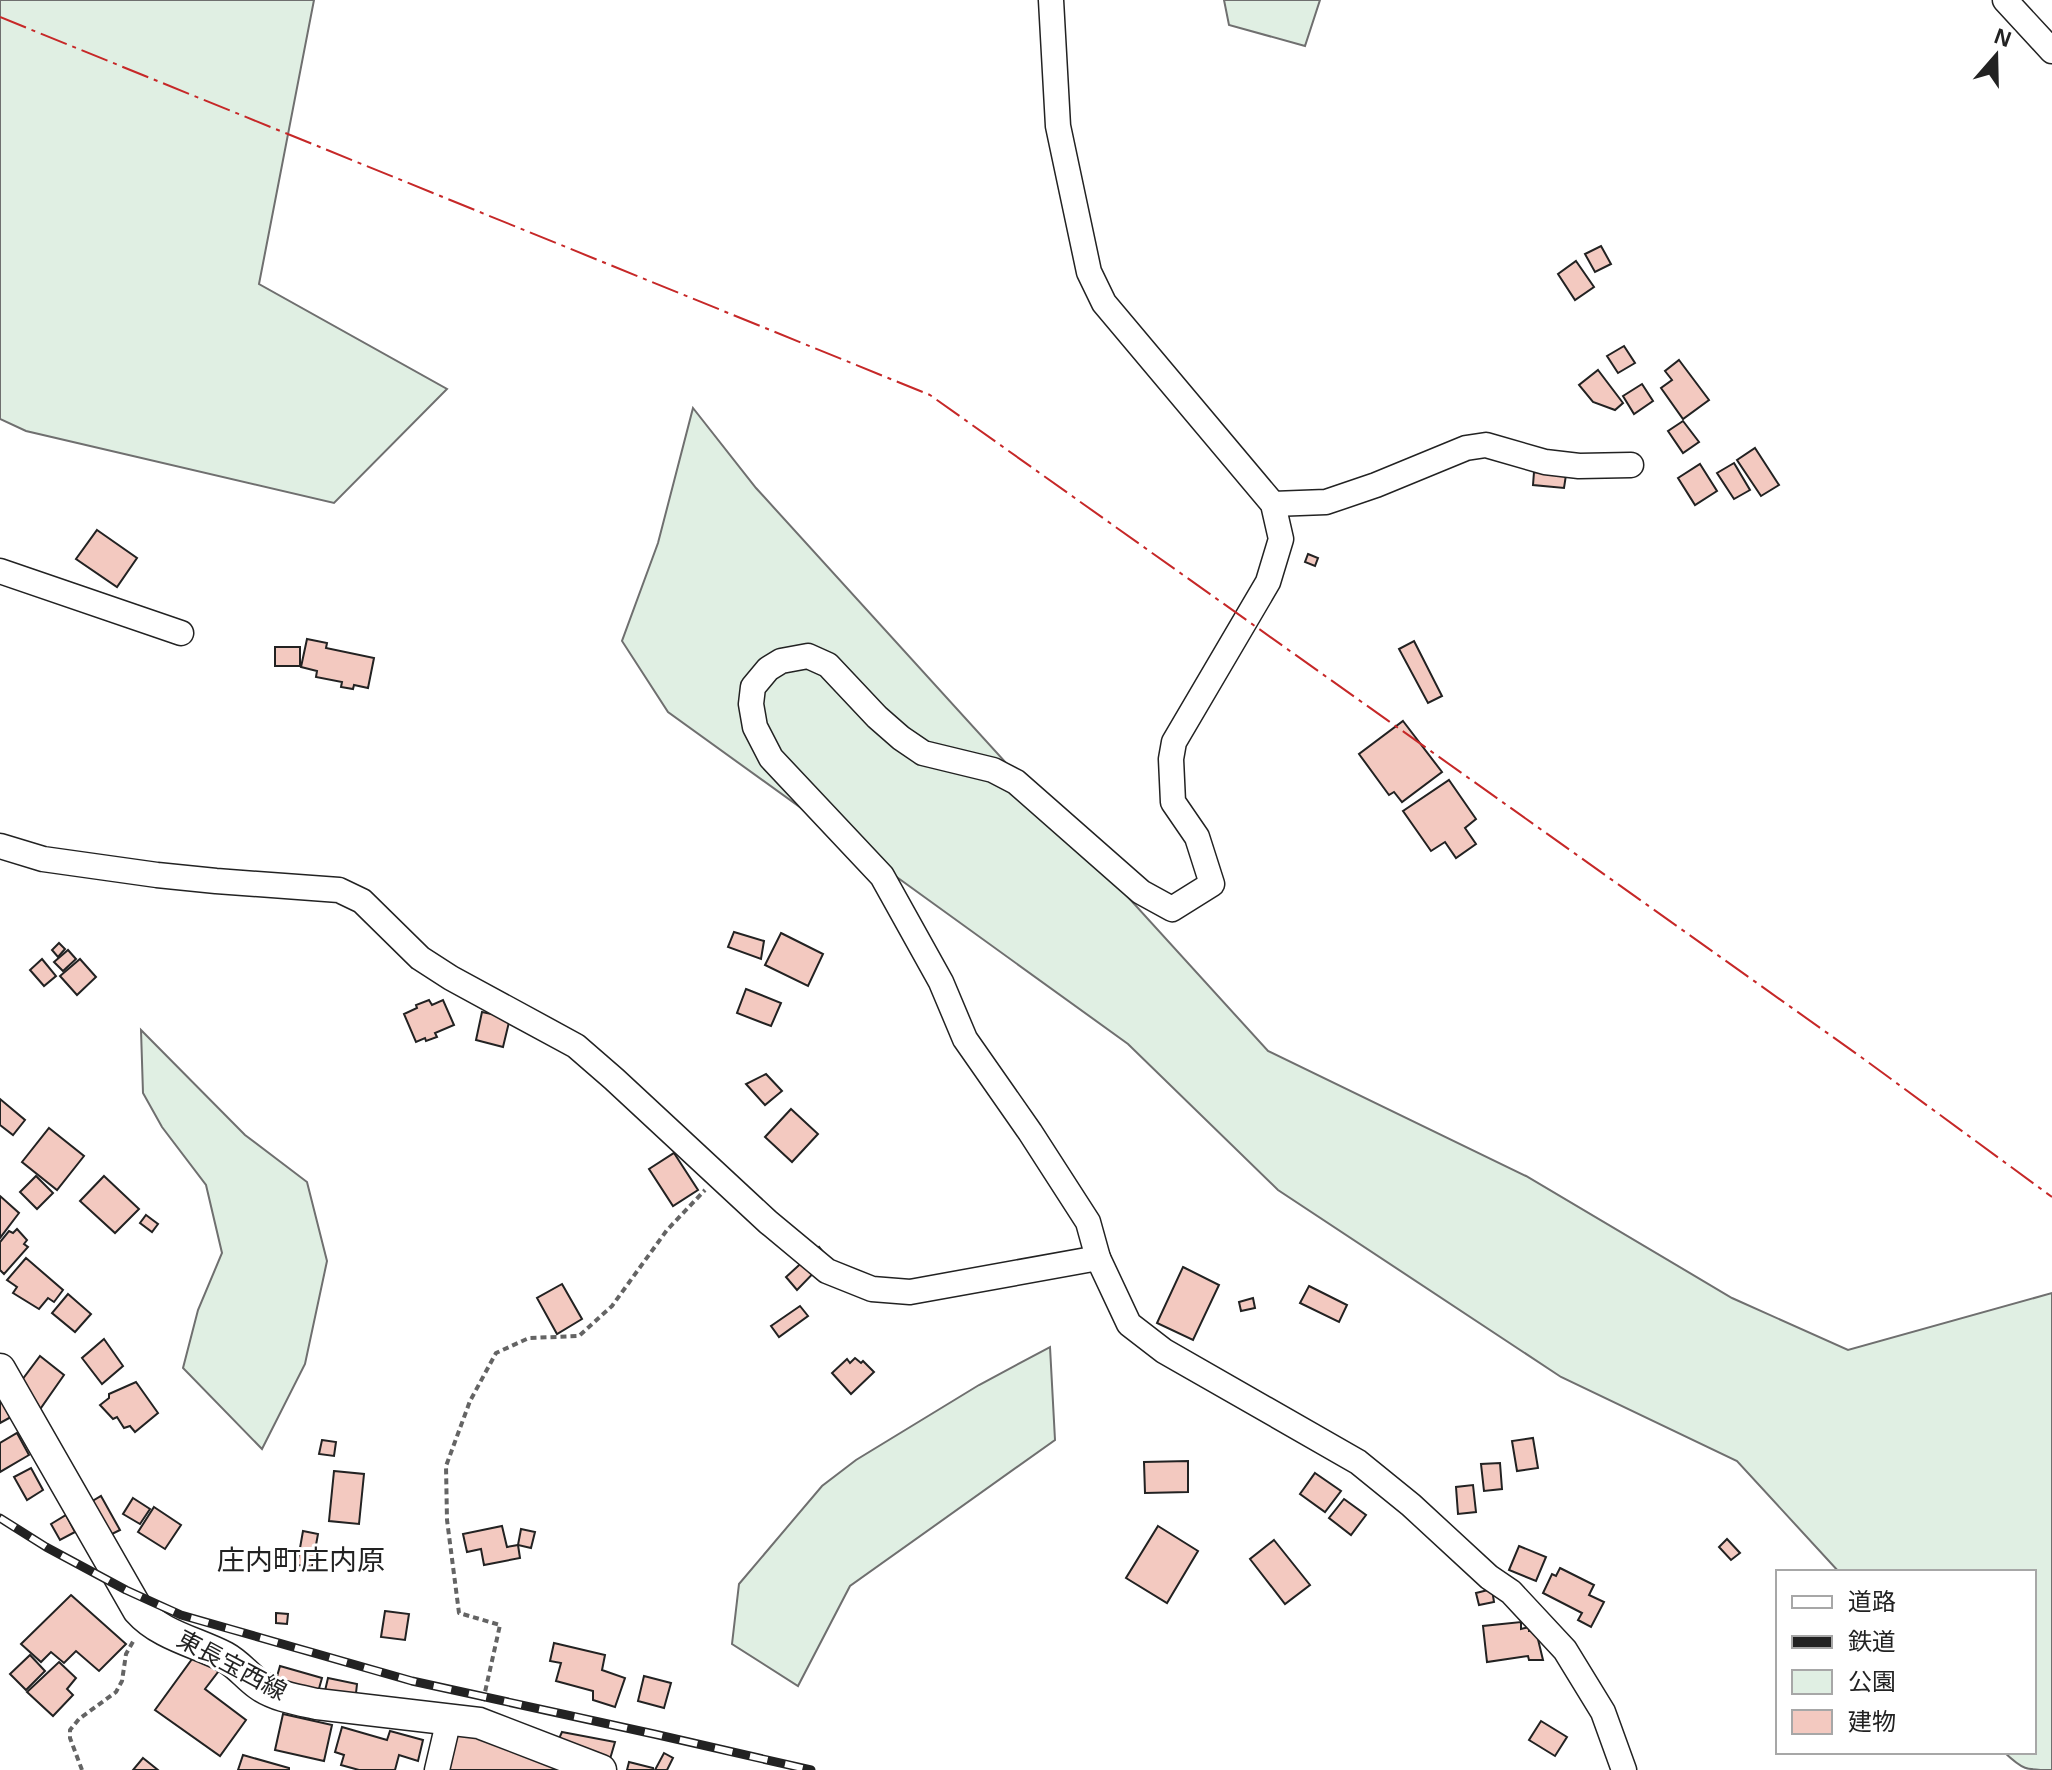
<svg xmlns="http://www.w3.org/2000/svg" width="2052" height="1770" font-family="Helvetica,'Noto Sans JP',sans-serif">
  <style>
    .green { fill: #e0efe3; stroke: #6f6f6f; stroke-width: 2 }
    .building { fill: #f3c9c0; stroke: #222; stroke-width: 2 }
    .lines { fill: none; stroke-linecap: round; stroke-linejoin: round }
    .minor-casing { stroke: #222; stroke-width: 27 }
    .major-casing { stroke: #222; stroke-width: 33 }
    .path { stroke: #646464; stroke-width: 4; stroke-dasharray: 6 4; stroke-linecap: butt }
    .minor { stroke: #fff; stroke-width: 24 }
    .major { stroke: #fff; stroke-width: 30 }
    .rail-casing { stroke: #222; stroke-width: 9 }
    .rail { stroke: #fff; stroke-width: 6; stroke-dasharray: 18; stroke-linecap: butt }
    .power { stroke: #c62828; stroke-width: 2; stroke-dasharray: 28 6 4 6; stroke-linecap: butt }
    .labels { text-anchor: middle; dominant-baseline: central; stroke-width: 6; stroke-linejoin: round; paint-order: stroke }
    .street-label { font-size: 24px; fill: #222; stroke: #fff }
    .quarter-label { font-size: 28px; fill: #222; stroke: #fff }
  </style>
  <rect width="100%" height="100%" fill="#fff"/>
  <g class="green">
    <path d="M0,0H314L259,284L447,389L334,503L26,431L0,419Z"/>
    <path d="M1224,0H1320L1305,46L1229,25Z"/>
    <path d="M693,408L756,488L1268,1051L1526,1176L1732,1298L1848,1350L2052,1293V1770C2025,1770 2023,1770 2004,1752H2034V1572H1839L1737,1461L1561,1377L1278,1190L1128,1044L668,712L622,641L658,543Z"/>
    <path d="M141,1030L245,1135L307,1182L327,1261L305,1364L262,1449L183,1368L198,1310L222,1253L206,1185L162,1127L143,1093Z"/>
    <path d="M1050,1347L1055,1440L850,1586L798,1686L732,1644L739,1584L822,1486L856,1460L979,1385Z"/>
  </g>
  <g class="building">
    <path d="M1601,246L1611,264L1595,272L1585,254Z"/>
    <path d="M1576,261L1594,287L1575,300L1558,274Z"/>
    <path d="M1624,346L1635,363L1618,373L1607,356Z"/>
    <path d="M1679,360L1709,400L1683,419L1661,388L1672,380L1665,371Z"/>
    <path d="M1598,370L1623,403L1615,410L1593,402L1579,385Z"/>
    <path d="M1642,384L1653,401L1634,414L1623,396Z"/>
    <path d="M1683,421L1699,442L1683,453L1668,431Z"/>
    <path d="M1755,448L1779,485L1761,496L1737,460Z"/>
    <path d="M1734,463L1750,490L1734,499L1717,473Z"/>
    <path d="M1700,464L1717,491L1695,505L1678,478Z"/>
    <path d="M1534,472L1566,475L1564,488L1533,485Z"/>
    <path d="M97,530L137,558L117,587L76,559Z"/>
    <path d="M1308,554L1318,558L1315,566L1305,562Z"/>
    <path d="M307,639L327,643L326,648L374,658L368,688L354,685L353,689L341,687L342,682L316,677L317,671L301,667Z"/>
    <path d="M1414,641L1442,696L1428,703L1399,649Z"/>
    <rect x="275" y="647" width="25" height="19"/>
    <path d="M1403,721L1442,772L1402,802L1394,792L1389,795L1359,754Z"/>
    <path d="M1449,780L1476,819L1465,828L1476,844L1456,858L1445,842L1431,851L1403,811Z"/>
    <path d="M734,932L764,941L761,959L728,947Z"/>
    <path d="M781,933L823,954L808,986L765,965Z"/>
    <path d="M59,943L65,949L58,957L52,950Z"/>
    <path d="M68,950L76,959L63,971L54,962Z"/>
    <path d="M42,959L56,976L44,986L30,970Z"/>
    <path d="M80,959L96,977L77,995L60,976Z"/>
    <path d="M746,989L781,1003L771,1026L737,1013Z"/>
    <path d="M429,1000L432,1005L443,1000L454,1025L435,1033L437,1037L426,1041L425,1038L416,1042L404,1014L417,1008L416,1005Z"/>
    <path d="M482,1012L510,1018L503,1047L476,1040Z"/>
    <path d="M766,1074L782,1091L765,1105L746,1084Z"/>
    <path d="M0,1099L25,1120L13,1135L0,1125Z"/>
    <path d="M791,1109L818,1134L792,1162L765,1137Z"/>
    <path d="M49,1128L84,1156L57,1190L22,1162Z"/>
    <path d="M674,1153L698,1190L673,1206L649,1169Z"/>
    <path d="M36,1176L53,1193L37,1209L20,1192Z"/>
    <path d="M104,1176L139,1209L115,1233L80,1201Z"/>
    <path d="M0,1196L19,1213L0,1238Z"/>
    <path d="M146,1215L158,1224L152,1232L140,1223Z"/>
    <path d="M17,1229L27,1240L24,1244L28,1247L4,1274L0,1270V1242L9,1231L13,1233Z"/>
    <path d="M819,1247L828,1258L797,1290L786,1277Z"/>
    <path d="M26,1258L63,1290L54,1302L48,1298L39,1309L13,1293L17,1287L7,1280Z"/>
    <path d="M1183,1267L1219,1285L1193,1340L1157,1323Z"/>
    <path d="M562,1284L582,1319L557,1334L537,1298Z"/>
    <path d="M1309,1286L1347,1305L1339,1322L1300,1303Z"/>
    <path d="M68,1294L91,1314L75,1332L52,1313Z"/>
    <path d="M1253,1298L1255,1308L1241,1311L1239,1302Z"/>
    <path d="M800,1306L808,1316L779,1337L771,1326Z"/>
    <path d="M104,1339L123,1366L102,1384L82,1358Z"/>
    <path d="M40,1356L64,1375L36,1415L19,1384Z"/>
    <path d="M855,1358L861,1363L863,1361L874,1372L851,1394L832,1373L847,1359L850,1363Z"/>
    <path d="M136,1382L158,1413L135,1432L130,1426L124,1428L117,1417L113,1419L100,1405L109,1398V1394Z"/>
    <path d="M0,1395L11,1417L0,1423Z"/>
    <path d="M17,1433L29,1455L0,1472V1443Z"/>
    <path d="M1533,1438L1538,1468L1517,1471L1512,1441Z"/>
    <path d="M322,1440L336,1442L334,1456L319,1454Z"/>
    <path d="M1188,1461V1492L1145,1493L1144,1462Z"/>
    <path d="M1500,1463L1502,1489L1484,1491L1481,1464Z"/>
    <path d="M31,1468L43,1490L27,1500L14,1477Z"/>
    <path d="M334,1471L364,1474L359,1524L329,1521Z"/>
    <path d="M1315,1473L1341,1491L1325,1512L1300,1494Z"/>
    <path d="M1473,1485L1476,1512L1458,1514L1456,1487Z"/>
    <path d="M101,1496L120,1530L102,1539L84,1506Z"/>
    <path d="M133,1498L150,1509L140,1524L123,1514Z"/>
    <path d="M1344,1499L1366,1515L1351,1535L1329,1518Z"/>
    <path d="M154,1507L181,1525L165,1549L138,1532Z"/>
    <path d="M66,1515L75,1532L60,1540L51,1524Z"/>
    <path d="M502,1526L507,1547L518,1545L520,1558L484,1565L481,1549L467,1552L463,1534Z"/>
    <path d="M1158,1526L1198,1551L1167,1603L1126,1578Z"/>
    <path d="M521,1529L535,1532L531,1548L518,1545Z"/>
    <path d="M303,1531L318,1534L312,1567L297,1565Z"/>
    <path d="M1727,1539L1740,1553L1731,1560L1719,1547Z"/>
    <path d="M1274,1540L1310,1585L1285,1604L1250,1559Z"/>
    <path d="M1519,1546L1546,1557L1536,1581L1509,1570Z"/>
    <path d="M1560,1568L1594,1585L1589,1595L1604,1602L1591,1627L1578,1620L1582,1613L1543,1593L1552,1574L1556,1576Z"/>
    <path d="M1492,1589L1494,1602L1479,1605L1476,1593Z"/>
    <path d="M71,1595L126,1644L99,1671L76,1651L64,1663L51,1652L41,1662L21,1644Z"/>
    <path d="M385,1611L409,1614L405,1640L381,1637Z"/>
    <path d="M276,1613L288,1614L287,1624L276,1623Z"/>
    <path d="M1521,1622V1629L1529,1627V1631H1536L1543,1660H1529L1528,1656L1487,1662L1483,1626Z"/>
    <path d="M554,1643L605,1655L602,1670L625,1678L615,1707L593,1700V1691L556,1681L561,1663L550,1661Z"/>
    <path d="M30,1655L45,1671L26,1690L10,1674Z"/>
    <path d="M195,1655L221,1668L205,1689L246,1720L220,1756L155,1710Z"/>
    <path d="M59,1662L76,1678L67,1689L73,1695L53,1716L27,1692Z"/>
    <path d="M280,1666L322,1678L316,1699L274,1687Z"/>
    <path d="M644,1676L671,1683L664,1708L638,1701Z"/>
    <path d="M328,1678L357,1684L355,1702L324,1695Z"/>
    <path d="M283,1714L332,1725L324,1761L275,1750Z"/>
    <path d="M1541,1721L1567,1737L1555,1756L1529,1740Z"/>
    <path d="M342,1727L387,1740L390,1731L423,1740L418,1761L399,1755L395,1770H359L341,1765L344,1755L335,1752Z"/>
    <path d="M458,1729L559,1760L556,1770H445Z"/>
    <path d="M562,1732L615,1742L610,1759L557,1743Z"/>
    <path d="M664,1753L673,1758L667,1770H655Z"/>
    <path d="M243,1755L289,1768V1770H238Z"/>
    <path d="M143,1758L158,1770H133Z"/>
    <path d="M629,1762L653,1768V1770H627Z"/>
  </g>
  <g class="lines">
    <g class="minor-casing">
      <g id="minor">
        <path d="M1051,0L1058,126L1089,272L1104,303L1273,504L1281,539L1268,582L1174,742L1171,759L1173,802L1197,837L1212,884L1172,909L1141,892L1016,782L993,770L923,753L901,738L877,717L828,665L808,656L781,661L768,669L753,687L751,704L755,727L771,758L882,876L941,982L965,1039L1030,1132L1088,1222L1098,1258L1129,1324L1164,1351L1358,1462L1411,1505L1489,1577L1511,1592L1565,1650L1603,1712L1624,1770"/>
        <path d="M2005,0L2052,51"/>
        <path d="M1273,504L1326,502L1376,485L1466,448L1486,445L1545,462L1579,466L1631,465"/>
        <path d="M0,571L181,633"/>
        <path d="M0,846L43,859L157,875L216,881L339,890L362,901L420,958L451,978L576,1046L614,1079L768,1222L827,1271L872,1289L910,1292L1098,1258"/>
        <path d="M437,1770L449,1719"/>
      </g>
    </g>
    <g class="major-casing">
      <path id="major" d="M0,1369L138,1610C160,1635 196,1642 225,1657C238,1664 247,1676 258,1684C274,1696 298,1700 317,1704L479,1723L601,1770"/>
    </g>
    <g class="path">
      <path d="M483,1701L500,1625L459,1613L447,1520L446,1466L470,1401L496,1353L529,1338L579,1336L612,1306L667,1230L705,1190"/>
      <path d="M82,1770L70,1738V1730L79,1719L116,1692L122,1681L126,1654L134,1640"/>
    </g>
    <use href="#minor" class="minor"/>
    <use href="#major" class="major"/>
    <g class="rail-casing">
      <path id="rail" d="M0,1518L46,1547L126,1590L181,1615L412,1681L654,1734L811,1770"/>
    </g>
    <use href="#rail" class="rail"/>
    <path class="power" d="M0,17L930,395L1861,1057L2052,1197"/>
  </g>
  <g class="labels">
    <g class="street-label">
      <text transform="translate(232 1665) rotate(28)">東長宝西線</text>
    </g>
    <g class="quarter-label">
      <text x="301" y="1560">庄内町庄内原</text>
    </g>
  </g>
  <rect x="1776" y="1570" width="260" height="184" fill="#ffffff" stroke="#a7a7a7" stroke-width="2"/>
  <rect x="1792" y="1596" width="40" height="12" fill="#ffffff" stroke="#a7a7a7" stroke-width="2"/>
  <text x="1848" y="1610" font-size="24" fill="#222222">道路</text>
  <rect x="1792" y="1636" width="40" height="12" fill="#222222" stroke="#a7a7a7" stroke-width="2"/>
  <text x="1848" y="1650" font-size="24" fill="#222222">鉄道</text>
  <rect x="1792" y="1670" width="40" height="24" fill="#e0efe3" stroke="#a7a7a7" stroke-width="2"/>
  <text x="1848" y="1690" font-size="24" fill="#222222">公園</text>
  <rect x="1792" y="1710" width="40" height="24" fill="#f3c9c0" stroke="#a7a7a7" stroke-width="2"/>
  <text x="1848" y="1730" font-size="24" fill="#222222">建物</text>
  <g transform="translate(1996 56) rotate(20)" stroke="#ffffff" stroke-width="6" paint-order="stroke">
  <path d="M0-6L14 30L0 20L-14 30Z" fill="#222222"/>
  <text y="-12" font-size="22" font-weight="bold" text-anchor="middle" fill="#222222">N</text>
  </g>
</svg>
